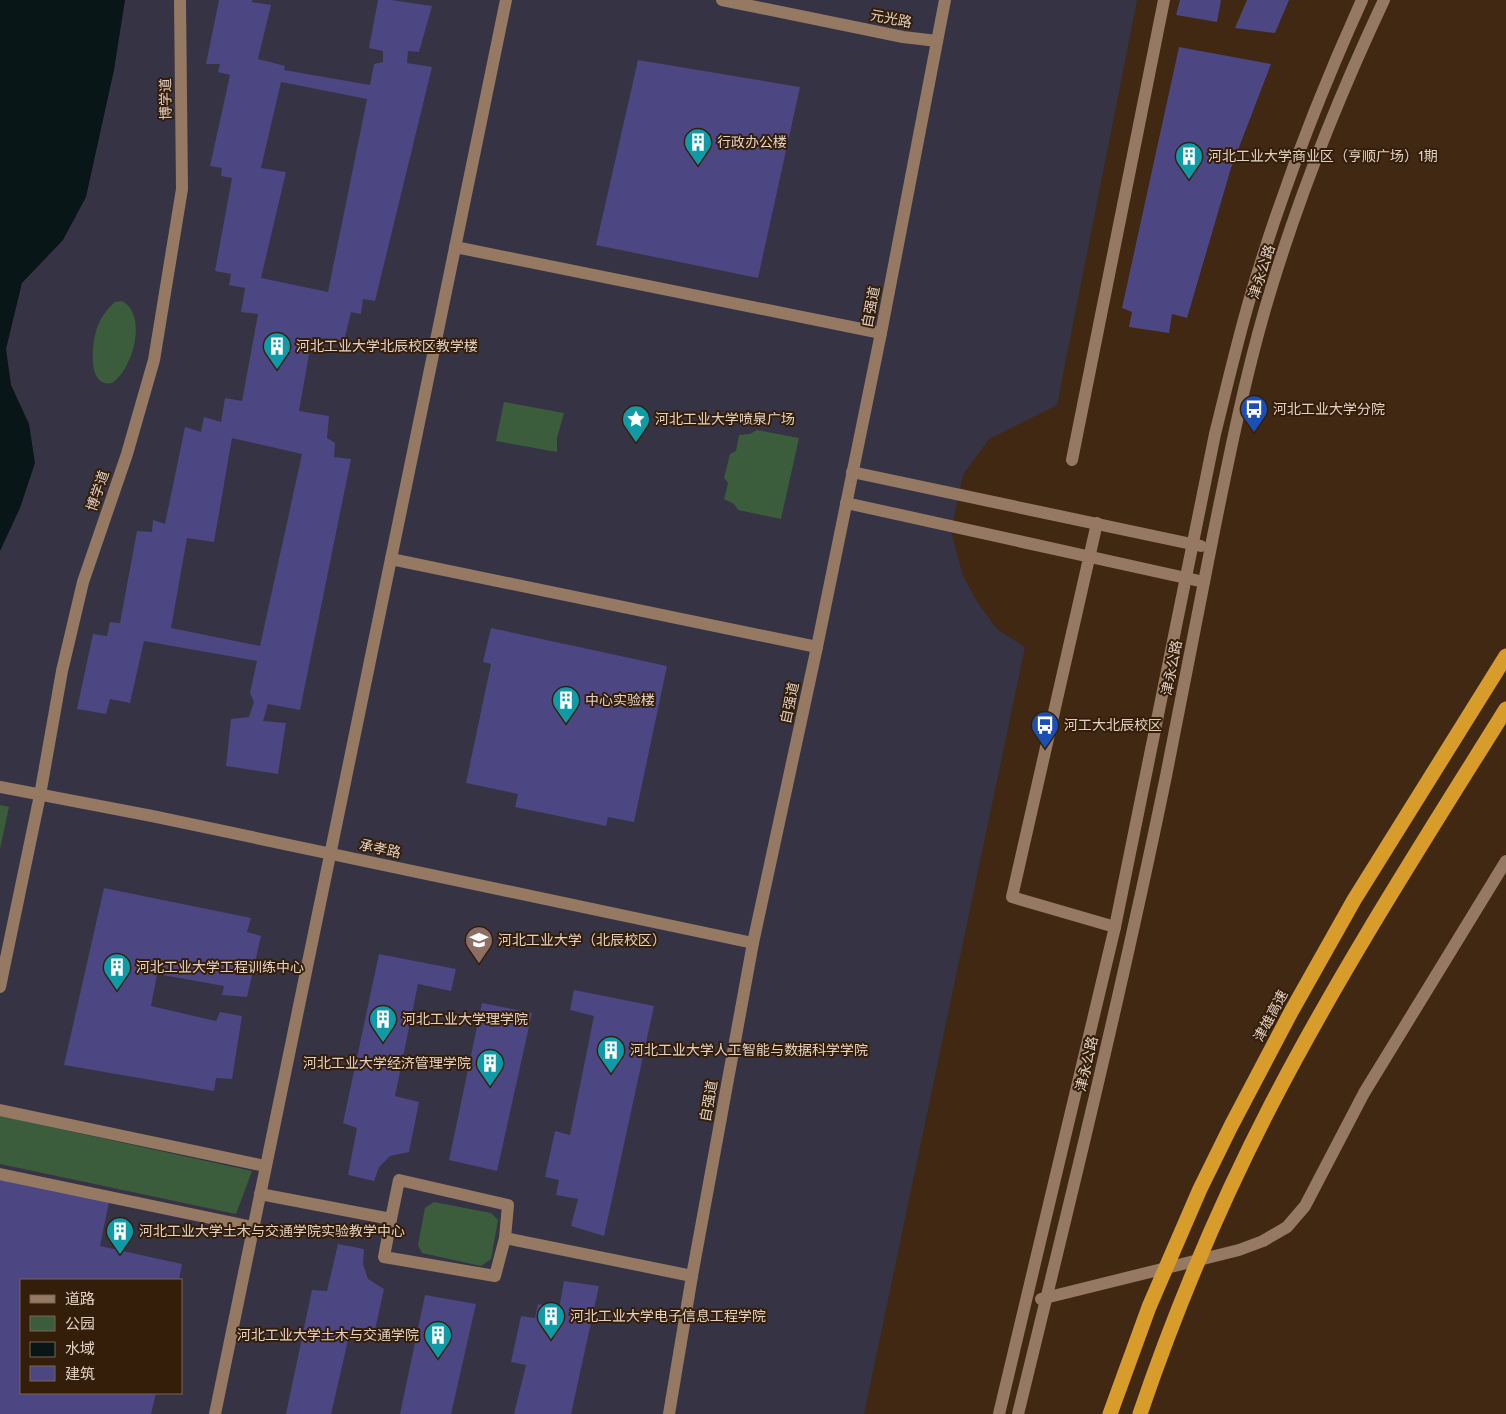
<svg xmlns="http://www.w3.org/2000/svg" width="1506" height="1414" font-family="Figtree,'Noto Sans SC',sans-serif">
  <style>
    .education { fill: #363344; fill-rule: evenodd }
    .green { fill: #3c5d3b }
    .water { fill: #081618 }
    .building { fill: #4c4682; fill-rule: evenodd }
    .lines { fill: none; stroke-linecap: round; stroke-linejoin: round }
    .minor { stroke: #957962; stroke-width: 12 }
    .highway { stroke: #d89c2b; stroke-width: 15 }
    .labels { text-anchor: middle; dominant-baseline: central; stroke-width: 4; stroke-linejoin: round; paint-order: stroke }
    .street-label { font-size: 14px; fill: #e0d0c4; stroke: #351e09 }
    .poi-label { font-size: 14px; fill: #e0d0c4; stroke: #351e09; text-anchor: start }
  </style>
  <rect width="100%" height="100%" fill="#402813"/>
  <path class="education" d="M0,0H1137L1057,405L989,439L963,475L951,531L963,576L978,603L997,629L1025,647L864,1414H0ZM21,1280H181V1393H21Z"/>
  <g class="green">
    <path d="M122,301C148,315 133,369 112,383C86,388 92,342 97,328C101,317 107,309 115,302Z"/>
    <path d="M504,402L564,413L557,438V452L496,441Z"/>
    <path d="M757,430L799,438L781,519L738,510L734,504L724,499L728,483L724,478L730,454L736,451L739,435L750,434Z"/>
    <path d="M0,805L9,807L0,849Z"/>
    <path d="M0,1116L252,1171L236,1214L0,1164Z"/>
    <path d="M434,1202L491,1213L498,1220L491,1259L481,1266L422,1253L418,1245L425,1208Z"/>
  </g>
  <path class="water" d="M0,0H125L114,70L86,197L63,240L22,283L6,349L11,385L29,424L35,463L20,508L0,551Z"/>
  <g class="building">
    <path d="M219,0H252V2L271,5L258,59L285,66L284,70L370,85L374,64L383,62V51L369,48L378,0H391L432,6L419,52L408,51L407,63L432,67L375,301L363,299L361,314L351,312L344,341L312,337L299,411L329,416L327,438L335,443L334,457L351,459L300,710L268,704L263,721L286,723L278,774L226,766L231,719L249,717L254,702L250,693L257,661L144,641L130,703L110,699L106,714L77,709L93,634L107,636L110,622L120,623L137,531L152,532L153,520L165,524L185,427L201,432L204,417L221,422L225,398L242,401L258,314L241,312L245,288L229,285L231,274L215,271L232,178L221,176L222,168L210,166L230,75L218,72L220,64H206ZM281,82L367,99L328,292L261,278L286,172L261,168ZM232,438L302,454L260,646L171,628L187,538L214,542Z"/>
    <path d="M1180,0H1221L1217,22L1176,15Z"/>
    <path d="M1247,0H1289L1275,33L1235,28Z"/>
    <path d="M1179,47L1271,64L1231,168L1187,318L1172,314L1169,333L1129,327L1132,312L1122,308Z"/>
    <path d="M638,60L800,87L758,278L596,245Z"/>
    <path d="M491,628L667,666L634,822L608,817L606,826L515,807L518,794L466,783L491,664L483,662Z"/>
    <path d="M104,888L251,918L247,932L261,936L247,997L222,995L224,986L157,974L151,1006L216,1021L220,1012L242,1016L232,1079L216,1078L214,1091L64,1065Z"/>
    <path d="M379,954L456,969L451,991L418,984L395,1096L419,1102L409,1152L390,1156L379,1167L374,1181L348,1175L357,1128L343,1123Z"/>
    <path d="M574,990L654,1006L604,1236L571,1226L578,1199L556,1195L559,1180L545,1177L555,1131L570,1135L594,1016L570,1010Z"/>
    <path d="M482,1003L532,1013L497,1171L449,1160Z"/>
    <path d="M0,1174L110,1197L100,1246L182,1264L179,1280H21V1393H156L151,1414H0Z"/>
    <path d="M338,1244L364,1249L363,1264L368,1279L384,1289L373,1339L349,1336L331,1414H286L312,1290L327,1291Z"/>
    <path d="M564,1281L599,1286L571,1414H514L526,1365L511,1362L521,1316L535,1318L538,1304L559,1309Z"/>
    <path d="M425,1295L476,1304L451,1414H400Z"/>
  </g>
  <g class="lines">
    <g class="minor">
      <path d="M722,0L903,37L937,41"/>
      <path d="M455,247L881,333"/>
      <path d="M1072,460L1164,0"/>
      <path d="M852,472L1201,546"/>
      <path d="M846,503L1204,582"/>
      <path d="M1097,523L1012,897L1115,927"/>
      <path d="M391,559L817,647"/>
      <path d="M0,787L152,816L753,943"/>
      <path d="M0,987L40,795L62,671L83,582L127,454L154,360L182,189L180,0"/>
      <path d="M0,1110L265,1166"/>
      <path d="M0,1174L253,1227"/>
      <path d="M260,1194L391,1219L399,1180L508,1205L505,1238L692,1276"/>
      <path d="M391,1219L384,1257L495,1276L505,1238"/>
      <path d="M1041,1299L1239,1250L1263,1241L1287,1227L1305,1206L1364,1093L1506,861"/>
      <path d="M215,1414L506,0"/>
      <path d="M669,1414L692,1276L753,943L817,647L881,333L945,0"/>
      <path d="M999,1414L1115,927L1215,434C1227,386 1238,338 1252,291C1282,191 1319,95 1362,0"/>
      <path d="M1018,1414C1070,1202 1122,990 1166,776C1182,695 1198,613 1214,531C1229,457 1244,382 1265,309C1296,203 1337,100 1384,0"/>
    </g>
    <g class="highway">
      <path d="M1110,1414L1149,1307L1200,1189L1231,1126L1291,1012L1354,900L1506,656"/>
      <path d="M1140,1414C1176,1308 1220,1204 1271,1105C1342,968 1425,839 1506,709"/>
    </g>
  </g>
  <defs>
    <g id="building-pin" transform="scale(1.4375)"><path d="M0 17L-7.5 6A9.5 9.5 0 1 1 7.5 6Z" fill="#0f9aa8" stroke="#351e09"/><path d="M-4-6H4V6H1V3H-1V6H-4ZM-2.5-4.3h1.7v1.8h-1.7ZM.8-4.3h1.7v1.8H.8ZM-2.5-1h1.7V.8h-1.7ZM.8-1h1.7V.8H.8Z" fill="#fff"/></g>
    <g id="bus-pin" transform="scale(1.4375)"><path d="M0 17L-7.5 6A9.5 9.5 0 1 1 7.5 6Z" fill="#1a4fb4" stroke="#351e09"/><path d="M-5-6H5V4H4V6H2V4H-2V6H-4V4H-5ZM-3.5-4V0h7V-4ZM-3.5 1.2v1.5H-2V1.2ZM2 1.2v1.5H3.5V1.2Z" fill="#fff"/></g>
    <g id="sight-pin" transform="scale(1.4375)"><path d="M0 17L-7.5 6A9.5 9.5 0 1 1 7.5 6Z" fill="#0f9aa8" stroke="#351e09"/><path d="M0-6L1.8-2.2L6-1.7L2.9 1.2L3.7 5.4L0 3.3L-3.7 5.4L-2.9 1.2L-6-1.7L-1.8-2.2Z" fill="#fff"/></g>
    <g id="university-pin" transform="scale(1.4375)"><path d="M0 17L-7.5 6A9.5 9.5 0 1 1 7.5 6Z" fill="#8d6e63" stroke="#351e09"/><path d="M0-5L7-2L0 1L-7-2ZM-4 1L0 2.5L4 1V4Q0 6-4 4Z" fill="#fff"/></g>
  </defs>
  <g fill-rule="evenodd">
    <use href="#building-pin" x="698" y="142"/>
    <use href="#building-pin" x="1189" y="156"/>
    <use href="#building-pin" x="277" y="346"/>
    <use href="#bus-pin" x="1254" y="409"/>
    <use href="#sight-pin" x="636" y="419"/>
    <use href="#building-pin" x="566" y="700"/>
    <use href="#bus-pin" x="1045" y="725"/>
    <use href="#university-pin" x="479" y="940"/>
    <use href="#building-pin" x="117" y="967"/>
    <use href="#building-pin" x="383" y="1019"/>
    <use href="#building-pin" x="611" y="1050"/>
    <use href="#building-pin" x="490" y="1063"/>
    <use href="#building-pin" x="120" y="1231"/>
    <use href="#building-pin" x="551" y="1316"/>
    <use href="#building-pin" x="438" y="1335"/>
  </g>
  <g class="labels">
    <g class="street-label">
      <text transform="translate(891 19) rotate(11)">元光路</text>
      <text transform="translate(166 99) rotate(-91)">博学道</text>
      <text transform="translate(1262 272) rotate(-72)">津永公路</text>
      <text transform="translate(871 307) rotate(-79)">自强道</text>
      <text transform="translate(98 491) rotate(-71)">博学道</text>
      <text transform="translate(1172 668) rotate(-79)">津永公路</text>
      <text transform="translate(790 703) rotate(-78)">自强道</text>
      <text transform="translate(380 849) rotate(12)">承孝路</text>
      <text transform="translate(1271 1016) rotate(-62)">津雄高速</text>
      <text transform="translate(1087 1064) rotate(-77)">津永公路</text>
      <text transform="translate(709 1101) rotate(-80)">自强道</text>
    </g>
    <g class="poi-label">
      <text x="717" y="142">行政办公楼</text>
      <text x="1208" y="156">河北工业大学商业区（亨顺广场）1期</text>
      <text x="296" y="346">河北工业大学北辰校区教学楼</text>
      <text x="1273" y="409">河北工业大学分院</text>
      <text x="655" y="419">河北工业大学喷泉广场</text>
      <text x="585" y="700">中心实验楼</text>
      <text x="1064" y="725">河工大北辰校区</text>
      <text x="498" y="940">河北工业大学（北辰校区）</text>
      <text x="136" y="967">河北工业大学工程训练中心</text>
      <text x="402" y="1019">河北工业大学理学院</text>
      <text x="630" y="1050">河北工业大学人工智能与数据科学学院</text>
      <text x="471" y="1063" text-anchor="end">河北工业大学经济管理学院</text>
      <text x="139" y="1231">河北工业大学土木与交通学院实验教学中心</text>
      <text x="570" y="1316">河北工业大学电子信息工程学院</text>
      <text x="419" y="1335" text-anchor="end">河北工业大学土木与交通学院</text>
    </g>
  </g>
  <rect x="20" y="1279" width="162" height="115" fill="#351e09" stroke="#796554"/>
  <rect x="30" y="1295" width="25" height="8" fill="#957962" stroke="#796554"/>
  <text x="65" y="1304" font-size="15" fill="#e0d0c4">道路</text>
  <rect x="30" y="1316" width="25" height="15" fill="#3c5d3b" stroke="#796554"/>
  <text x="65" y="1329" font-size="15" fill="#e0d0c4">公园</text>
  <rect x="30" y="1342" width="25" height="15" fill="#081618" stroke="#796554"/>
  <text x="65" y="1354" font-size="15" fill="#e0d0c4">水域</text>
  <rect x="30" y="1366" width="25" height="15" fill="#4c4682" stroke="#796554"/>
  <text x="65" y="1379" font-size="15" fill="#e0d0c4">建筑</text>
</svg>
